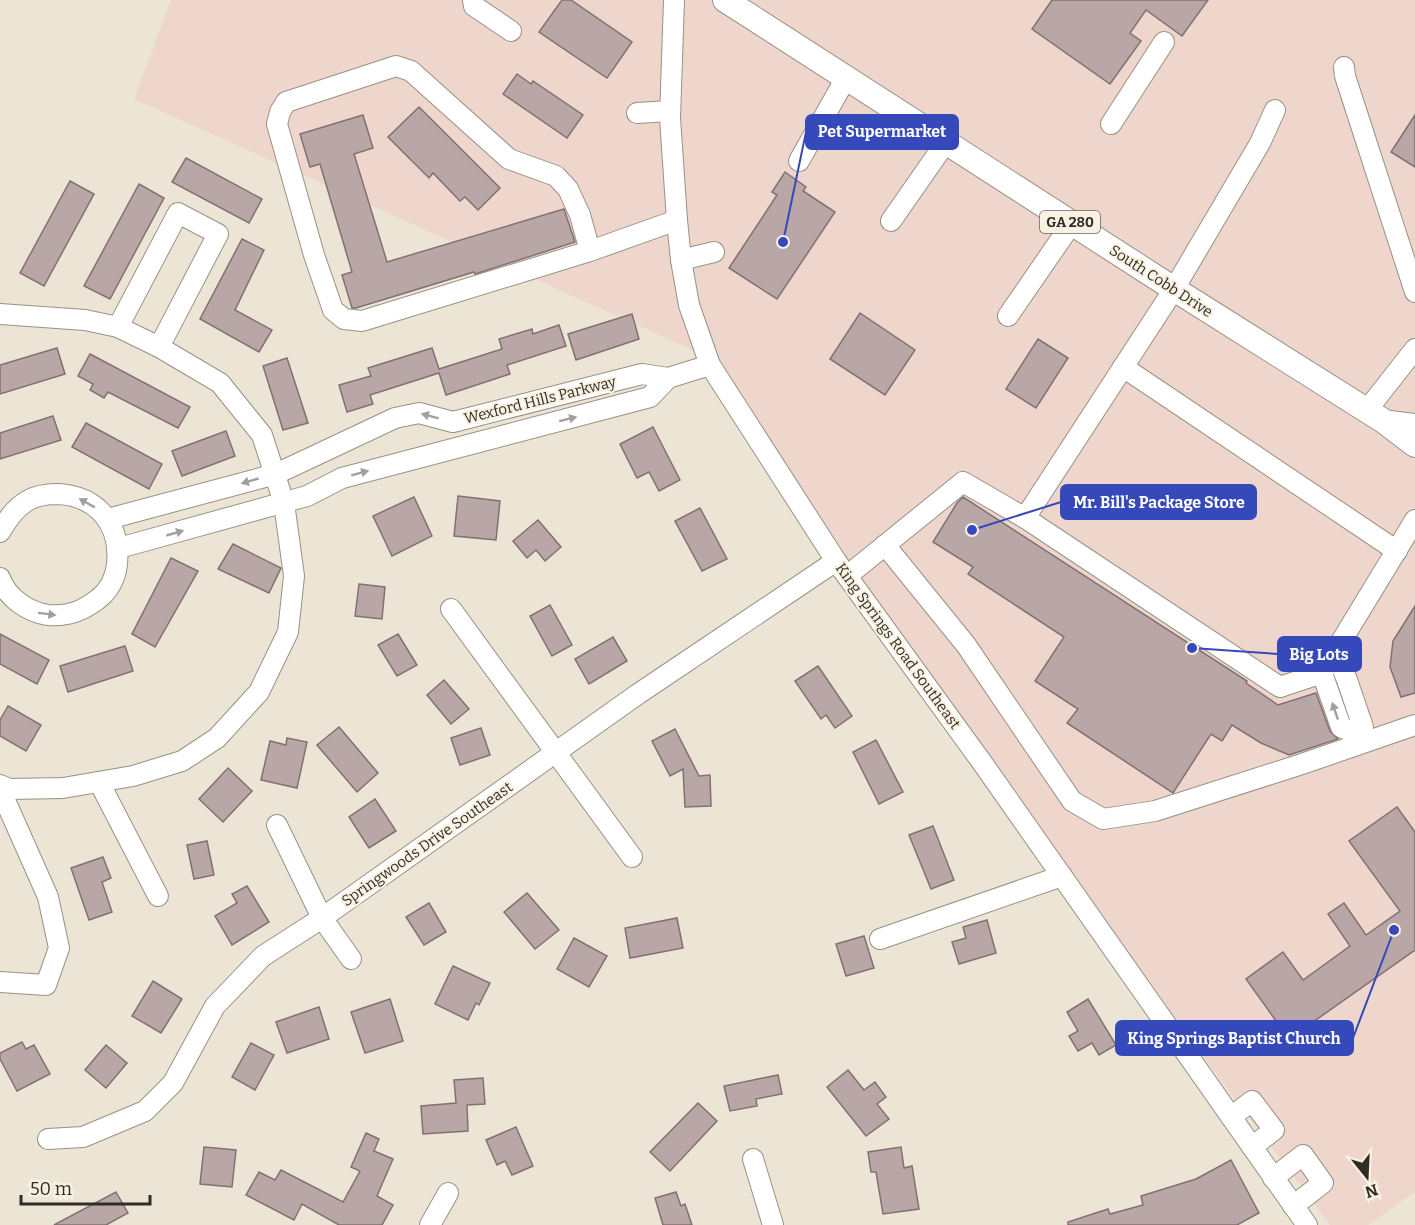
<svg xmlns="http://www.w3.org/2000/svg" width="1415" height="1225" font-family="Bitter,serif">
  <style>
    .commercial { fill: #eed6cd }
    .building { fill: #b9a6a6; stroke: #827171; stroke-width: 1.5 }
    .lines { fill: none; stroke-linecap: round; stroke-linejoin: round }
    .minor-casing { stroke: #989284; stroke-width: 22 }
    .major-casing { stroke: #989284; stroke-width: 26 }
    .minor { stroke: #fff; stroke-width: 20 }
    .major { stroke: #fff; stroke-width: 24 }
    .oneway { fill: #a2a09e }
    .labels { text-anchor: middle; dominant-baseline: central; stroke-width: 4.5; stroke-linejoin: round; paint-order: stroke }
    .shield { fill: #f9f2e3; stroke: #6c685f; stroke-width: 1.5 }
    .shield-label { font-size: 14px; font-weight: bold; fill: #302d27 }
    .street-label { font-size: 15px; fill: #302d27; stroke: #f9f2e3 }
    .leader { fill: none; stroke: #3649bb; stroke-width: 2 }
    .callout-dot { fill: #3649bb; stroke: #f9f2e3; stroke-width: 2 }
    .callout { fill: #3649bb; stroke: #3649bb; stroke-width: 2 }
    .callout-label { font-size: 16px; text-anchor: middle; font-weight: bold; fill: #fff }
  </style>
  <rect width="100%" height="100%" fill="#ece5d6"/>
  <path class="commercial" d="M171,0H1415V1192L1368,1225H1330L1141,974L846,565L706,356L134,99Z"/>
  <g class="building">
    <path d="M562,0H571L632,42L607,78L539,32Z"/>
    <path d="M1052,0H1208L1182,36L1146,10L1130,33L1141,41L1110,84L1032,29Z"/>
    <path d="M517,74L531,84L533,81L583,115L567,138L503,94Z"/>
    <path d="M419,107L500,188L478,210L465,197L460,201L433,173L429,178L388,137Z"/>
    <path d="M363,115L373,148L354,154L387,262L564,209L575,242L475,274L474,272L356,308H352L342,275L352,272L320,164L310,167L300,134Z"/>
    <path d="M1415,115V167L1391,152Z"/>
    <path d="M186,158L262,199L249,223L172,182Z"/>
    <path d="M785,172L806,187L803,191L835,212L777,299L729,268L777,195L772,192Z"/>
    <path d="M70,181L94,194L44,286L20,273Z"/>
    <path d="M139,184L164,198L110,299L84,286Z"/>
    <path d="M242,239L264,250L235,310L272,330L259,352L200,319Z"/>
    <path d="M860,313L915,350L885,395L830,359Z"/>
    <path d="M632,314L639,339L576,360L568,334Z"/>
    <path d="M559,325L566,346L507,365L510,374L446,395L439,373L370,395L373,404L347,412L339,385L371,376L368,368L432,348L439,369L502,349L499,339L532,329L533,334Z"/>
    <path d="M1038,339L1068,358L1036,408L1006,389Z"/>
    <path d="M57,348L65,374L0,394V365Z"/>
    <path d="M90,354L190,407L178,428L108,392L104,398L90,390L93,384L78,376Z"/>
    <path d="M287,358L308,423L283,430L263,366Z"/>
    <path d="M53,416L61,440L0,459V433Z"/>
    <path d="M86,423L162,464L149,489L72,447Z"/>
    <path d="M653,427L680,480L659,491L649,472L637,478L620,444Z"/>
    <path d="M226,431L235,456L182,476L172,451Z"/>
    <path d="M458,496L500,501L496,540L454,536Z"/>
    <path d="M414,497L432,536L392,556L373,516Z"/>
    <path d="M963,497L1247,681L1246,683L1278,705L1316,693L1330,731L1338,739L1289,755L1261,743L1232,725L1222,741L1211,734L1173,793L1067,723L1078,709L1035,681L1064,637L968,574L973,567L933,542L957,503Z"/>
    <path d="M700,508L727,559L702,571L675,521Z"/>
    <path d="M538,520L561,547L545,561L536,550L527,558L513,541Z"/>
    <path d="M233,544L281,568L269,593L218,569Z"/>
    <path d="M171,558L198,571L155,647L132,634Z"/>
    <path d="M359,584L385,587L382,619L355,616Z"/>
    <path d="M550,605L572,645L552,656L530,616Z"/>
    <path d="M1415,606V693L1401,697L1390,667L1393,641Z"/>
    <path d="M0,634L49,660L37,684L0,664Z"/>
    <path d="M398,634L417,665L397,676L378,645Z"/>
    <path d="M613,637L627,661L589,684L575,659Z"/>
    <path d="M125,646L133,671L68,692L60,666Z"/>
    <path d="M818,666L852,716L835,728L826,715L821,719L795,681Z"/>
    <path d="M444,680L469,709L451,724L427,695Z"/>
    <path d="M8,706L41,725L26,751L0,736V720Z"/>
    <path d="M339,727L378,773L357,792L317,745Z"/>
    <path d="M481,728L490,755L460,765L451,738Z"/>
    <path d="M675,729L699,776L710,775L711,806L685,807L683,769L670,776L652,741Z"/>
    <path d="M287,738L307,742L297,788L261,780L270,741L286,745Z"/>
    <path d="M876,740L903,792L879,804L853,752Z"/>
    <path d="M228,768L252,791L223,822L199,799Z"/>
    <path d="M375,799L396,831L369,848L349,817Z"/>
    <path d="M1397,807L1415,832V950L1289,1039L1246,979L1283,952L1303,980L1350,946L1328,914L1344,903L1366,935L1400,911L1349,841Z"/>
    <path d="M933,826L954,880L931,889L909,835Z"/>
    <path d="M207,841L214,875L194,879L187,845Z"/>
    <path d="M103,857L111,878L102,882L112,912L89,920L71,868Z"/>
    <path d="M247,886L269,922L232,945L215,916L237,903L232,894Z"/>
    <path d="M527,893L559,930L535,949L504,912Z"/>
    <path d="M429,903L446,932L424,945L406,917Z"/>
    <path d="M677,918L683,948L630,958L625,928Z"/>
    <path d="M987,920L996,953L959,964L952,942L966,938L963,927Z"/>
    <path d="M864,936L874,968L846,976L836,944Z"/>
    <path d="M574,938L607,956L589,987L557,969Z"/>
    <path d="M453,966L490,983L479,1005L476,1003L468,1020L435,1004Z"/>
    <path d="M153,981L182,999L161,1033L132,1016Z"/>
    <path d="M390,999L403,1041L365,1053L351,1012Z"/>
    <path d="M1088,999L1116,1045L1099,1055L1092,1043L1078,1051L1069,1036L1078,1031L1067,1012Z"/>
    <path d="M319,1007L329,1039L287,1053L276,1022Z"/>
    <path d="M22,1042L26,1049L34,1045L50,1074L17,1091L0,1059V1053Z"/>
    <path d="M251,1043L274,1055L255,1090L232,1077Z"/>
    <path d="M106,1045L127,1063L106,1088L85,1070Z"/>
    <path d="M848,1070L864,1090L875,1082L886,1097L877,1104L889,1119L866,1136L827,1087Z"/>
    <path d="M778,1075L782,1094L756,1099L757,1106L730,1111L724,1086Z"/>
    <path d="M483,1078L485,1104L467,1105L468,1131L423,1134L421,1106L456,1103L454,1080Z"/>
    <path d="M698,1103L717,1121L670,1171L650,1152Z"/>
    <path d="M516,1127L533,1166L512,1175L505,1161L497,1165L486,1140Z"/>
    <path d="M366,1133L379,1139L374,1151L393,1159L377,1196L393,1205L382,1225H339L302,1204L294,1220L246,1195L259,1172L275,1180L281,1170L343,1202L360,1171L351,1167Z"/>
    <path d="M204,1147L236,1150L232,1187L200,1184Z"/>
    <path d="M901,1147L904,1168L912,1166L919,1209L883,1214L876,1172H871L868,1152Z"/>
    <path d="M1231,1160L1259,1213L1237,1225H1068V1222L1108,1209L1110,1214L1143,1205L1141,1196L1196,1179Z"/>
    <path d="M116,1192L128,1213L106,1225H54Z"/>
    <path d="M676,1192L681,1206L685,1204L692,1225H663L655,1198Z"/>
  </g>
  <g class="lines">
    <g class="minor-casing">
      <g id="minor">
        <path d="M473,0L474,6L511,31"/>
        <path d="M674,0L670,118L677,220L681,260L689,305L710,365L836,561L981,761L1307,1225"/>
        <path d="M1344,67L1345,76L1415,292"/>
        <path d="M637,113L670,111"/>
        <path d="M1111,124L1164,42"/>
        <path d="M799,161L846,78"/>
        <path d="M891,221L946,142"/>
        <path d="M590,251L362,321L344,319L333,310L314,255L277,124L280,112L286,102L396,66L411,71L509,159L556,176L568,189L580,215L590,251L677,220"/>
        <path d="M681,260L714,252"/>
        <path d="M0,314L85,320L118,327L159,347L220,383L262,435L284,503L294,576L288,632L259,692L217,738L182,761L133,776L63,788L9,789L0,785"/>
        <path d="M1008,316L1072,223"/>
        <path d="M118,327L178,213L218,234L159,347"/>
        <path d="M1123,367L1397,551"/>
        <path d="M1367,410L1415,349"/>
        <path d="M1382,420L1415,424"/>
        <path d="M1025,518L1174,289L1260,143L1275,110"/>
        <path d="M108,519L276,474L395,418L419,413L453,422L642,374L668,378L710,365"/>
        <path d="M0,532C8,519 14,509 27,501C35,496 48,494 58,494C97,496 121,524 117,564C116,577 109,591 98,599C83,611 68,617 48,615C28,612 7,598 0,578"/>
        <path d="M885,545L966,645L1072,801L1103,819L1155,811L1302,764L1415,725"/>
        <path d="M119,548L307,496L342,478L650,397L668,378"/>
        <path d="M847,576L963,482L1025,518L1280,687L1322,673L1415,520"/>
        <path d="M451,609L632,857"/>
        <path d="M1322,673L1341,727L1350,731L1363,727L1347,680L1336,653"/>
        <path d="M99,782L158,896"/>
        <path d="M0,789L48,897L59,948L46,985L0,982"/>
        <path d="M277,825L322,918L351,959"/>
        <path d="M880,939L1062,876"/>
        <path d="M1231,1117L1252,1101L1274,1130L1252,1147"/>
        <path d="M48,1139L83,1137L145,1111L173,1083L215,1006L263,956L322,918L638,694L836,561"/>
        <path d="M753,1159L773,1225"/>
        <path d="M1273,1178L1303,1155L1323,1183L1293,1206"/>
        <path d="M430,1225L448,1193"/>
      </g>
    </g>
    <g class="major-casing">
      <path id="major" d="M725,0L1174,289L1382,420L1415,445"/>
    </g>
    <use href="#minor" class="minor"/>
    <use href="#major" class="major"/>
  </g>
  <defs><path id="oneway-solid" d="M-6-.8H1V-3.2L6.5 0L1 3.2V.8H-6Z" transform="scale(1.5)"/></defs>
  <g class="oneway">
    <use href="#oneway-solid" transform="translate(430 416) rotate(-165)"/>
    <use href="#oneway-solid" transform="translate(568 419) rotate(-14)"/>
    <use href="#oneway-solid" transform="translate(360 473) rotate(-15)"/>
    <use href="#oneway-solid" transform="translate(250 481) rotate(164)"/>
    <use href="#oneway-solid" transform="translate(87 503) rotate(-151)"/>
    <use href="#oneway-solid" transform="translate(175 533) rotate(-16)"/>
    <use href="#oneway-solid" transform="translate(47 614) rotate(7)"/>
    <use href="#oneway-solid" transform="translate(1335 711) rotate(-109)"/>
  </g>
  <g class="labels">
    <rect class="shield" x="1040" y="211" width="60" height="22" rx="4.5"/>
    <g class="shield-label">
      <text x="1070" y="222">GA 280</text>
    </g>
    <g class="street-label">
      <text transform="translate(1161 281) rotate(33)">South Cobb Drive</text>
      <text transform="translate(540 400) rotate(-14)">Wexford Hills Parkway</text>
      <text transform="translate(898 646) rotate(54)">King Springs Road Southeast</text>
      <text transform="translate(427 844) rotate(-35)">Springwoods Drive Southeast</text>
    </g>
  </g>
  <path class="leader" d="M783 242L806 132M972 530L1061 502M1192 648L1278 654M1394 930L1353 1038"/>
  <g class="callout-dot">
    <circle cx="783" cy="242" r="6"/>
    <circle cx="972" cy="530" r="6"/>
    <circle cx="1192" cy="648" r="6"/>
    <circle cx="1394" cy="930" r="6"/>
  </g>
  <g class="callout">
    <rect x="806" y="115" width="152" height="34" rx="6"/>
    <rect x="1061" y="485" width="195" height="34" rx="6"/>
    <rect x="1278" y="637" width="83" height="34" rx="6"/>
    <rect x="1116" y="1021" width="237" height="34" rx="6"/>
  </g>
  <g class="callout-label">
    <text x="882" y="137">Pet Supermarket</text>
    <text x="1159" y="508">Mr. Bill's Package Store</text>
    <text x="1319" y="660">Big Lots</text>
    <text x="1234" y="1044">King Springs Baptist Church</text>
  </g>
  <g transform="translate(1367 1177) rotate(162)" stroke="#f9f2e3" stroke-width="4.5" paint-order="stroke">
  <path d="M0-4.5L10 22L0 15L-10 22Z" fill="#302d27"/>
  <text y="-9" font-size="16" font-weight="bold" text-anchor="middle" fill="#302d27">N</text>
  </g>
  <path d="M21 1195v9h129v-9" fill="none" stroke="#302d27" stroke-width="3"/>
  <text x="30" y="1195" font-size="18" fill="#302d27" stroke="#f9f2e3" stroke-width="4.5" paint-order="stroke">50 m</text>
</svg>
